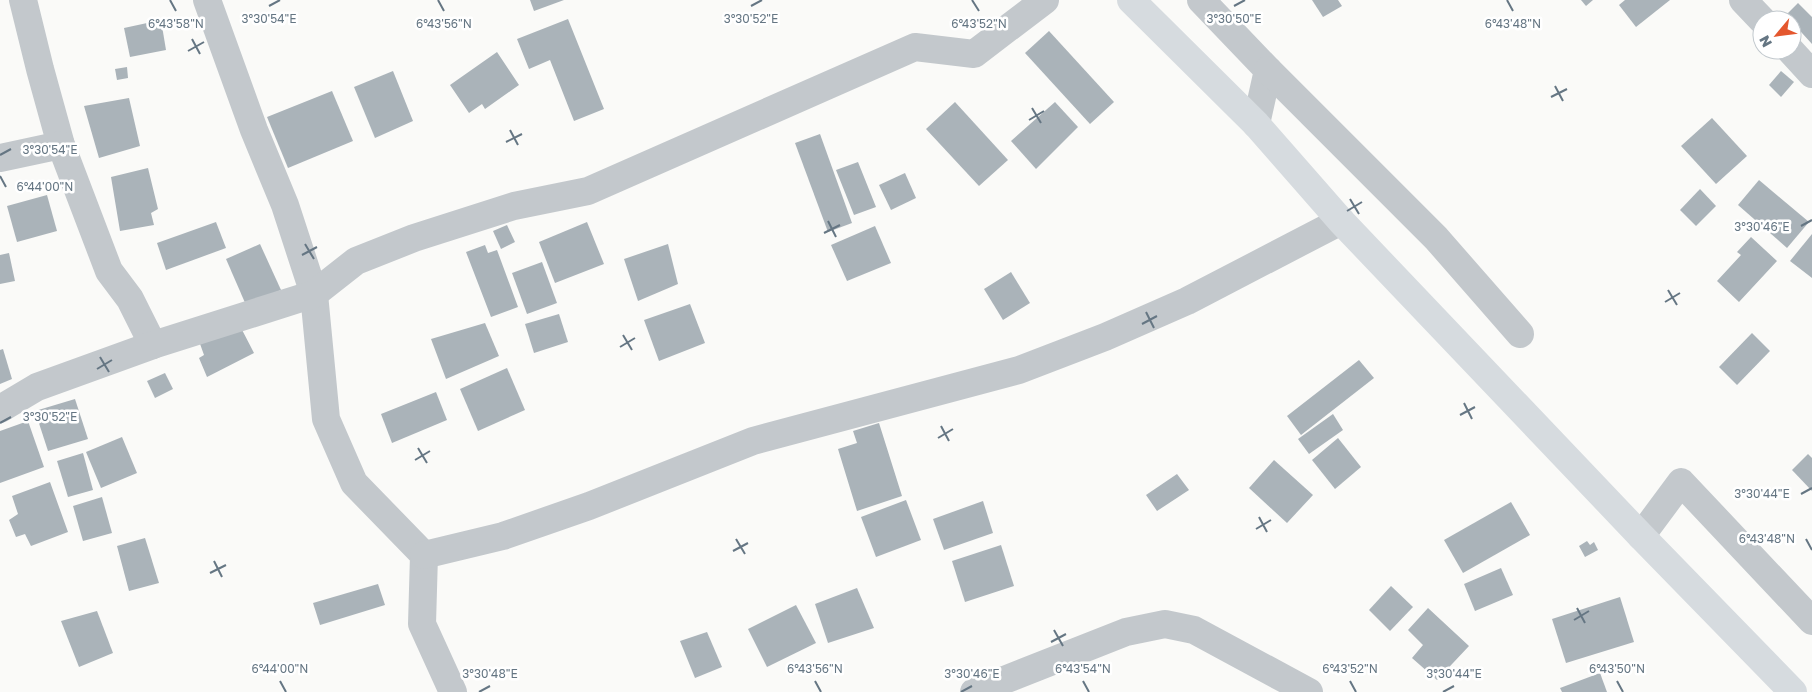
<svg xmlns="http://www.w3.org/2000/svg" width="1812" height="692" font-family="'Golos Text',sans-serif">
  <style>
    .building { fill: #aab3b9 }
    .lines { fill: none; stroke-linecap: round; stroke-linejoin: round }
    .street { stroke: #c3c8cc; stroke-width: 28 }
    .secondary { stroke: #d6dbdf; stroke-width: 28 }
    .ticks { fill: none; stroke: #657683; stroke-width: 2 }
    .ticks-label { font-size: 12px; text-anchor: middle; fill: #657683; stroke: #fff; stroke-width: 5; stroke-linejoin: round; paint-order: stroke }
  </style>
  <rect width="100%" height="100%" fill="#fafaf8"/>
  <g class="building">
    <path d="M530,0H564L534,11Z"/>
    <path d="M1312,0H1338L1342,6L1323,17Z"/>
    <path d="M1581,0H1593L1586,6Z"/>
    <path d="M1625,0H1670L1636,27L1619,5Z"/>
    <path d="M1798,3L1812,17V44L1792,22V20H1790L1786,15Z"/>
    <path d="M568,19L604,109L574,121L550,60L529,69L517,39Z"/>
    <path d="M161,20L166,50L130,57L124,28Z"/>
    <path d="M1049,31L1114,102L1090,124L1025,53Z"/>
    <path d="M497,52L519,85L485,109L482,104L469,113L450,85Z"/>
    <path d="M127,67L128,78L117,80L115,69Z"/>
    <path d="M393,71L413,121L375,138L354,87Z"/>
    <path d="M1781,71L1794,82L1781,97L1769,85Z"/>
    <path d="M332,91L353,141L288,168L267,117Z"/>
    <path d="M129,98L140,146L99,158L84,106Z"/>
    <path d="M955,102L1008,160L979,186L926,129Z"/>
    <path d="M1055,102L1078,127L1036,169L1011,141Z"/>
    <path d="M1712,118L1747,156L1716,184L1681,146Z"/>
    <path d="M820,134L852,223L828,232L795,143Z"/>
    <path d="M858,162L876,207L854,215L836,170Z"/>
    <path d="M148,168L158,209L151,213L154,225L120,231L111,177Z"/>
    <path d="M905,173L916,198L891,210L879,185Z"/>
    <path d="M1759,180L1809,222L1787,248L1738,205Z"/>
    <path d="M1700,189L1716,206L1696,226L1680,210Z"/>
    <path d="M47,195L57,231L17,242L7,206Z"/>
    <path d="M216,222L226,248L166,270L157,243Z"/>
    <path d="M587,222L604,264L555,283L539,242Z"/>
    <path d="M507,225L515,242L501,249L493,231Z"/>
    <path d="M875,226L891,263L847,281L831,245Z"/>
    <path d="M1812,234V278L1790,261Z"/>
    <path d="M1751,237L1777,261L1739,302L1717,281L1741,255L1737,252Z"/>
    <path d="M260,244L281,290L246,305L226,259Z"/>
    <path d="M668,244L678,284L638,301L624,259Z"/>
    <path d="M485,245L488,253L497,250L518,307L491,317L466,252Z"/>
    <path d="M9,253L15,281L0,284V255Z"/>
    <path d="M542,262L557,303L527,314L512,273Z"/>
    <path d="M1011,272L1030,303L1003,320L984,289Z"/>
    <path d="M690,304L705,343L659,361L644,320Z"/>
    <path d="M559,314L568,342L534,353L525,324Z"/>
    <path d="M485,323L499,356L446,379L431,339Z"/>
    <path d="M239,324L254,353L207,377L199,358L204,355L199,341Z"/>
    <path d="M1752,333L1770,351L1737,385L1719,367Z"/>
    <path d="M3,349L12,379L0,384V350Z"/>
    <path d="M1359,360L1374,378L1301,435L1287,416Z"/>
    <path d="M507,368L525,410L478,431L460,389Z"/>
    <path d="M165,373L173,389L155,398L147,381Z"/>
    <path d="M436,392L447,420L392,443L381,414Z"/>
    <path d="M75,399L88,439L48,451L35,411Z"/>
    <path d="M1333,414L1343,430L1309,454L1298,439Z"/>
    <path d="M28,421L44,467L0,483V431Z"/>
    <path d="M879,423L902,496L857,511L838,449L857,443L853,431Z"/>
    <path d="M122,437L137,473L101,488L86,452Z"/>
    <path d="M1338,438L1361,467L1335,489L1312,460Z"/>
    <path d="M83,453L93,490L68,497L57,461Z"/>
    <path d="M1808,454L1812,458V491L1792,470Z"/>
    <path d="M1274,460L1313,495L1287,523L1249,488Z"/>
    <path d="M1177,474L1189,490L1157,511L1146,495Z"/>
    <path d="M50,482L68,532L31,546L25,534L16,537L9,520L18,514L12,496Z"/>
    <path d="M102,497L112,533L83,541L73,506Z"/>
    <path d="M906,500L921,540L876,557L861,517Z"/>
    <path d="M983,501L993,533L944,550L933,519Z"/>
    <path d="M1511,502L1530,535L1463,573L1444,540Z"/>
    <path d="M145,538L159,583L129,591L117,546Z"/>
    <path d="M1587,541L1590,545L1594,542L1598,550L1585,557L1579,546Z"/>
    <path d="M1001,545L1014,586L965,602L952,561Z"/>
    <path d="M1501,568L1513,595L1475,611L1464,584Z"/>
    <path d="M378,584L385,605L320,625L313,603Z"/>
    <path d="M1391,586L1413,607L1390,631L1369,610Z"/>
    <path d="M857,588L874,628L828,643L815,604Z"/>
    <path d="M1620,597L1634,642L1566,663L1552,619Z"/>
    <path d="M796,605L816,643L767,667L748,629Z"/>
    <path d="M1428,608L1469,646L1437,680L1412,658L1423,645L1408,630Z"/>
    <path d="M97,611L113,653L79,667L61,621Z"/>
    <path d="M707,632L722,667L695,678L680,641Z"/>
    <path d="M1600,673L1607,692H1562L1560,688Z"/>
  </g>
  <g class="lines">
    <g class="street">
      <path d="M23,0L40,69L61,145L109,271L130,299L153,345"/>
      <path d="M207,0L254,130L285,205L314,294L326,419L354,483L424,555L422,624L453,692"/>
      <path d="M1201,0L1268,70L1256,124"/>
      <path d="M1743,0L1762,20"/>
      <path d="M1790,50L1812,74"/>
      <path d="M1268,70L1436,238L1520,334"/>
      <path d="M0,158L61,145"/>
      <path d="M0,409L37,387L153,345L314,294L356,261L414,238L514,206L588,191L915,47L974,54L1045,0"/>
      <path d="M1641,536L1681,482L1812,621"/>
      <path d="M424,555L503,536L589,506L753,441L1019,370L1105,337L1187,301L1341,221"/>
      <path d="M974,692L1126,632L1165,624L1194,630L1309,692"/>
    </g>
    <path class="secondary" d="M1131,0L1256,124L1341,221L1641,536L1793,692"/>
  </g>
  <path class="ticks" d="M170,0L176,11M438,0L444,11M972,0L979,11M1507,0L1513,11M269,6L280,0M751,6L762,0M1234,6L1245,0M192,39L200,54M188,51L204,42M1555,86L1563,101M1551,97L1567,89M1032,108L1041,123M1029,120L1044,111M510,130L518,145M506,142L522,134M0,155L11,149M0,176L6,187M1350,199L1359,214M1347,211L1362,202M828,221L836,237M1801,226L1812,220M824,233L840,225M305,244L314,259M302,255L317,247M1668,290L1677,305M1665,302L1680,293M1146,312L1154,328M1142,324L1157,316M623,335L632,350M620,347L635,338M100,357L109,372M97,369L112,360M1464,403L1472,419M1460,415L1475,407M0,423L11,417M941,426L949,441M938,438L953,429M418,448L427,463M415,460L430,451M1801,494L1812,488M1259,517L1267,532M1256,529L1271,520M736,539L745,554M1806,539L1812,550M733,551L748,543M214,561L222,577M210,573L226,565M1577,608L1585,623M1574,620L1589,611M1054,630L1063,646M1051,642L1066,634M280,681L286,692M815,681L821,692M1083,681L1089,692M1350,681L1356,692M1617,681L1623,692M479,692L490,686M961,692L972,686M1443,692L1454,686"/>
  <g class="ticks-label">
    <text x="269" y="23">3°30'54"E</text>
    <text x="751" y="23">3°30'52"E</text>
    <text x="1234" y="23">3°30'50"E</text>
    <text x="176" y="28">6°43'58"N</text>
    <text x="979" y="28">6°43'52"N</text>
    <text x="1513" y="28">6°43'48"N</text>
    <text x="444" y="28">6°43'56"N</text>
    <text x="50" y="154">3°30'54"E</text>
    <text x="45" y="191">6°44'00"N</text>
    <text x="1762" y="231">3°30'46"E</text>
    <text x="50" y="421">3°30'52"E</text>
    <text x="1762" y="498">3°30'44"E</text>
    <text x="1767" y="543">6°43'48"N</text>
    <text x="280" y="673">6°44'00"N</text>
    <text x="815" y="673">6°43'56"N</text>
    <text x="1083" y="673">6°43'54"N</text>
    <text x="1350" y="673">6°43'52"N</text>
    <text x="1617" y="673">6°43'50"N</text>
    <text x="490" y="678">3°30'48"E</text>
    <text x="972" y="678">3°30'46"E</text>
    <text x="1454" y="678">3°30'44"E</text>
  </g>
  <g transform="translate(1777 35) rotate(241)"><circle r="24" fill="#ffffff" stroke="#c1c8cd"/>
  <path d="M0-4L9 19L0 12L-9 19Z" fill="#e4572e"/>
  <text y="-8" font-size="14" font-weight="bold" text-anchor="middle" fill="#657683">N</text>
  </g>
</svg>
